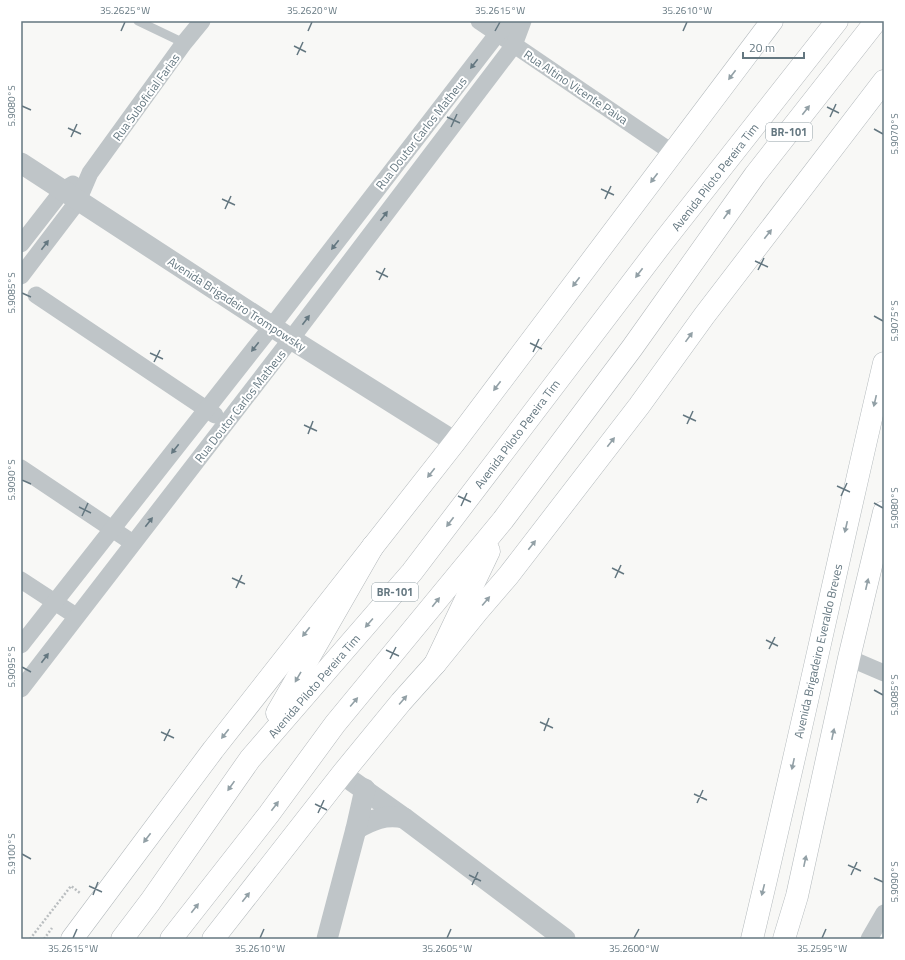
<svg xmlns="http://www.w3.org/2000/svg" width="905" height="960" font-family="'Titillium Web',sans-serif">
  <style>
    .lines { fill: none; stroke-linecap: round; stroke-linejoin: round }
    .primary-casing { stroke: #b3b9bc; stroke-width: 23 }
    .trunk-casing { stroke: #b3b8bb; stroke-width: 23 }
    .path { stroke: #babec0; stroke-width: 2.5; stroke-dasharray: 2 2; stroke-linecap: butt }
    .service { stroke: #bfc5c8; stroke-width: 9 }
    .minor { stroke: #bfc5c8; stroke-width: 17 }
    .tertiary { stroke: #bfc5c8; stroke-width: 21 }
    .primary { stroke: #fff; stroke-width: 22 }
    .trunk { stroke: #fff; stroke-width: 22 }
    .oneway { fill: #647780 }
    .oneway2 { fill: #92a0a6 }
    .ticks { fill: none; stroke: #647780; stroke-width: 1.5 }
    .labels { text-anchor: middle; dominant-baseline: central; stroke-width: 4; stroke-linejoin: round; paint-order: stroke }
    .shield { fill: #fff; stroke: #92a0a6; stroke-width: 1 }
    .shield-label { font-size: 11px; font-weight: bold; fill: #647780 }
    .street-label { font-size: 12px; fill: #647780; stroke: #fff }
    .neatline { fill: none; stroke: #647780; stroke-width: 1.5 }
    .ticks-label { font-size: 10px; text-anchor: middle; fill: #647780 }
  </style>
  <rect width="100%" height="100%" fill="#f8f8f6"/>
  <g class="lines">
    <g class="primary-casing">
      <g id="primary">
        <path d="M72,939L213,750L455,442L772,21"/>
        <path d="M213,939L342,774L401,702L435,664L477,612L508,576L639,406L704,316L884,81"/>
        <path d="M752,939C798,747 839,555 884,363"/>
        <path d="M784,939L797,896L849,658L884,512"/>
      </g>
    </g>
    <g class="trunk-casing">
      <g id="trunk">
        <path d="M435,664L489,551"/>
        <path d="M277,713L373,546"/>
        <path d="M122,939L150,902L250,759L412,572L663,242L837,21"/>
        <path d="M171,939L269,814L335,724L503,520L632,348L755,175L876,21"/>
      </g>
    </g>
    <g class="path">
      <path d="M30,939L71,886L80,893"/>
      <path d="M44,939L52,928"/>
    </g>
    <path class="service" d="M138,21L184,43"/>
    <g class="minor">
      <path d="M479,21L673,153"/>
      <path d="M21,244L63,190L73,184"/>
      <path d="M21,276L78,201L90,173L184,43L202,21"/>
      <path d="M36,295L215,415"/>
      <path d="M21,468L133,543"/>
      <path d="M21,580L76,616"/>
      <path d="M21,645L272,326L498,33L514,21"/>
      <path d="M849,658L884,673"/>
      <path d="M21,689L291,339L514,45L523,21"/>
      <path d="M869,939L884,913"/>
    </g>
    <g class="tertiary">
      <path d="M21,163L291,339L455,442"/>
      <path d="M342,774L404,818L565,939"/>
      <path d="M356,829C372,820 385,814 404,818"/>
      <path d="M327,939L356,829L365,789"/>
    </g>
    <use href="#primary" class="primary"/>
    <use href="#trunk" class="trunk"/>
  </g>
  <defs><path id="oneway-solid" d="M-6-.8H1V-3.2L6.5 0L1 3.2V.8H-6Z"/></defs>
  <g class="oneway">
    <use href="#oneway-solid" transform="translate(474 64) rotate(128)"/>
    <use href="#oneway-solid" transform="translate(384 216) rotate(-53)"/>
    <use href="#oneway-solid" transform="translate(45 245) rotate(-53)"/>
    <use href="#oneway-solid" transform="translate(335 245) rotate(128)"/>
    <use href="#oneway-solid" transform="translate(306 320) rotate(-53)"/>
    <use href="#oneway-solid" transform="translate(255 347) rotate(128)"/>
    <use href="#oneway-solid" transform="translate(175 449) rotate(128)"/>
    <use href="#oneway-solid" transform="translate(149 522) rotate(-52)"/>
    <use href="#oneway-solid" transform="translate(45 658) rotate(-53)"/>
  </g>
  <g class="oneway2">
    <use href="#oneway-solid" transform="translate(732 75) rotate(127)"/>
    <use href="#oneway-solid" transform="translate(806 110) rotate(-52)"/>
    <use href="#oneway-solid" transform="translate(654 178) rotate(127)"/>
    <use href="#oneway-solid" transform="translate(727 214) rotate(-55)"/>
    <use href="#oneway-solid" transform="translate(768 234) rotate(-52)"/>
    <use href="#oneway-solid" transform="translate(639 273) rotate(127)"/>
    <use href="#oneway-solid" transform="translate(576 282) rotate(127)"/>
    <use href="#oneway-solid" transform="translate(689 337) rotate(-54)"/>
    <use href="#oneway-solid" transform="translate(497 386) rotate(127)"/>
    <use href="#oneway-solid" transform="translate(875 401) rotate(103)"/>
    <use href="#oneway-solid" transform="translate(611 442) rotate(-52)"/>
    <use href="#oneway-solid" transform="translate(431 473) rotate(128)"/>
    <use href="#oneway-solid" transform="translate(450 522) rotate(127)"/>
    <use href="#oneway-solid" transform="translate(846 527) rotate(103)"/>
    <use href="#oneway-solid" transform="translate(532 545) rotate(-52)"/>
    <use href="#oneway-solid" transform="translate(867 584) rotate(-77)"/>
    <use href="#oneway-solid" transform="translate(486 601) rotate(-50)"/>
    <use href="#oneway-solid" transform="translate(436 602) rotate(-51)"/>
    <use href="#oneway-solid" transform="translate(369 623) rotate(131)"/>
    <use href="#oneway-solid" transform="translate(306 632) rotate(128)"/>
    <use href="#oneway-solid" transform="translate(298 677) rotate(120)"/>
    <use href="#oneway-solid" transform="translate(403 700) rotate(-49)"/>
    <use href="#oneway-solid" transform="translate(354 702) rotate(-50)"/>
    <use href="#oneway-solid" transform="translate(225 734) rotate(128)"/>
    <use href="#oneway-solid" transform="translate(833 734) rotate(-78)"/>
    <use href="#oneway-solid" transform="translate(793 764) rotate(102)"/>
    <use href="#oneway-solid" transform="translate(231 786) rotate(125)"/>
    <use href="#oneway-solid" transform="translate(275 806) rotate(-53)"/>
    <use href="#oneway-solid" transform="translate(147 838) rotate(127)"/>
    <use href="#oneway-solid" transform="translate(805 861) rotate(-78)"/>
    <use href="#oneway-solid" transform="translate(763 890) rotate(104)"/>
    <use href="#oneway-solid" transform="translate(246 897) rotate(-52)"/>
    <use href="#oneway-solid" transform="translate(195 908) rotate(-52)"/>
  </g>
  <path class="ticks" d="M121,31L125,22M308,31L312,22M495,31L500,22M683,31L687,22M294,46L306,52M297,55L303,42M22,106L31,110M827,107L839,113M447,117L460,123M830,117L836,104M451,127L457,114M68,128L81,134M874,129L883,134M71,137L77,124M601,189L614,195M222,199L235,205M605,199L611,186M225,209L231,196M755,261L768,267M758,270L764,258M376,271L388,277M379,280L385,268M22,293L31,297M874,316L883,321M530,343L542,349M533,352L539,339M150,353L163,359M154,362L160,350M683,415L696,421M687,424L693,411M304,425L317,431M308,434L313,421M22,480L31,484M837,486L850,492M458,496L471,502M841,496L847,483M874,503L883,508M461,506L467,493M79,507L91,513M82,516L88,503M612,568L624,574M232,578L245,584M615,578L621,565M236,588L242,575M766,640L778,646M769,649L775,637M386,650L399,656M390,659L396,647M22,667L31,672M874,690L883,695M540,722L553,728M544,731L549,718M161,732L174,738M164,741L170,729M694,794L707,800M697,803L703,790M315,804L327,810M318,813L324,800M22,854L31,859M848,865L861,871M469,875L481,881M851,875L857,862M874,878L883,882M472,885L478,872M89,886L102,892M93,895L98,882M73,938L77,929M260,938L264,929M447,938L451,929M634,938L639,929M822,938L826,929"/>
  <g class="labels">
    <g class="shield">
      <rect x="766" y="123" width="46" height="18" rx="3"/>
      <rect x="372" y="583" width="46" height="18" rx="3"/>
    </g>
    <g class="shield-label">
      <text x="789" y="132">BR-101</text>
      <text x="395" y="592">BR-101</text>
    </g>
    <g class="street-label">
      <text transform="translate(576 87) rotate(34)">Rua Altino Vicente Paiva</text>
      <text transform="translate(146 97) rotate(-54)">Rua Suboficial Farias</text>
      <text transform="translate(421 133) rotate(-52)">Rua Doutor Carlos Matheus</text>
      <text transform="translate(715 177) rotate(-52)">Avenida Piloto Pereira Tim</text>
      <text transform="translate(237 304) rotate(33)">Avenida Brigadeiro Trompowsky</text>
      <text transform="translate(240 406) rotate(-52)">Rua Doutor Carlos Matheus</text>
      <text transform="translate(517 434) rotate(-53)">Avenida Piloto Pereira Tim</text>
      <text transform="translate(818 651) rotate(-77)">Avenida Brigadeiro Everaldo Breves</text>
      <text transform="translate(314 686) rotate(-49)">Avenida Piloto Pereira Tim</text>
    </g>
  </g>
  <rect width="905" height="960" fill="none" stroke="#ffffff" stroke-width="44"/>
  <path d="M743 52v6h61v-6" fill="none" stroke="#647780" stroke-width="2"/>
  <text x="749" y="52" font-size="12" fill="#647780" stroke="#ffffff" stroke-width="3" paint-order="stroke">20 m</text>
  <rect x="22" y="22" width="861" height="916" class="neatline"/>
  <g class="ticks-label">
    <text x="125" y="14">35.2625°W</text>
    <text x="312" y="14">35.2620°W</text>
    <text x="500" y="14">35.2615°W</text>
    <text x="687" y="14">35.2610°W</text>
    <text transform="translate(11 106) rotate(-90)" y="4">5.9080°S</text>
    <text transform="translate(894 134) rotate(-90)" y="4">5.9070°S</text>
    <text transform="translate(11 293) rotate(-90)" y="4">5.9085°S</text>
    <text transform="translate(894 321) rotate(-90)" y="4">5.9075°S</text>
    <text transform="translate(11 480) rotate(-90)" y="4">5.9090°S</text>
    <text transform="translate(894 508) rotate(-90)" y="4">5.9080°S</text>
    <text transform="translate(11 667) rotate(-90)" y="4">5.9095°S</text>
    <text transform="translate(894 695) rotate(-90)" y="4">5.9085°S</text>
    <text transform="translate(11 854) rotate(-90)" y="4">5.9100°S</text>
    <text transform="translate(894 882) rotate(-90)" y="4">5.9090°S</text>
    <text x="73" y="952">35.2615°W</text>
    <text x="260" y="952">35.2610°W</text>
    <text x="447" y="952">35.2605°W</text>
    <text x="634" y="952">35.2600°W</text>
    <text x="822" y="952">35.2595°W</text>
  </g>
</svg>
